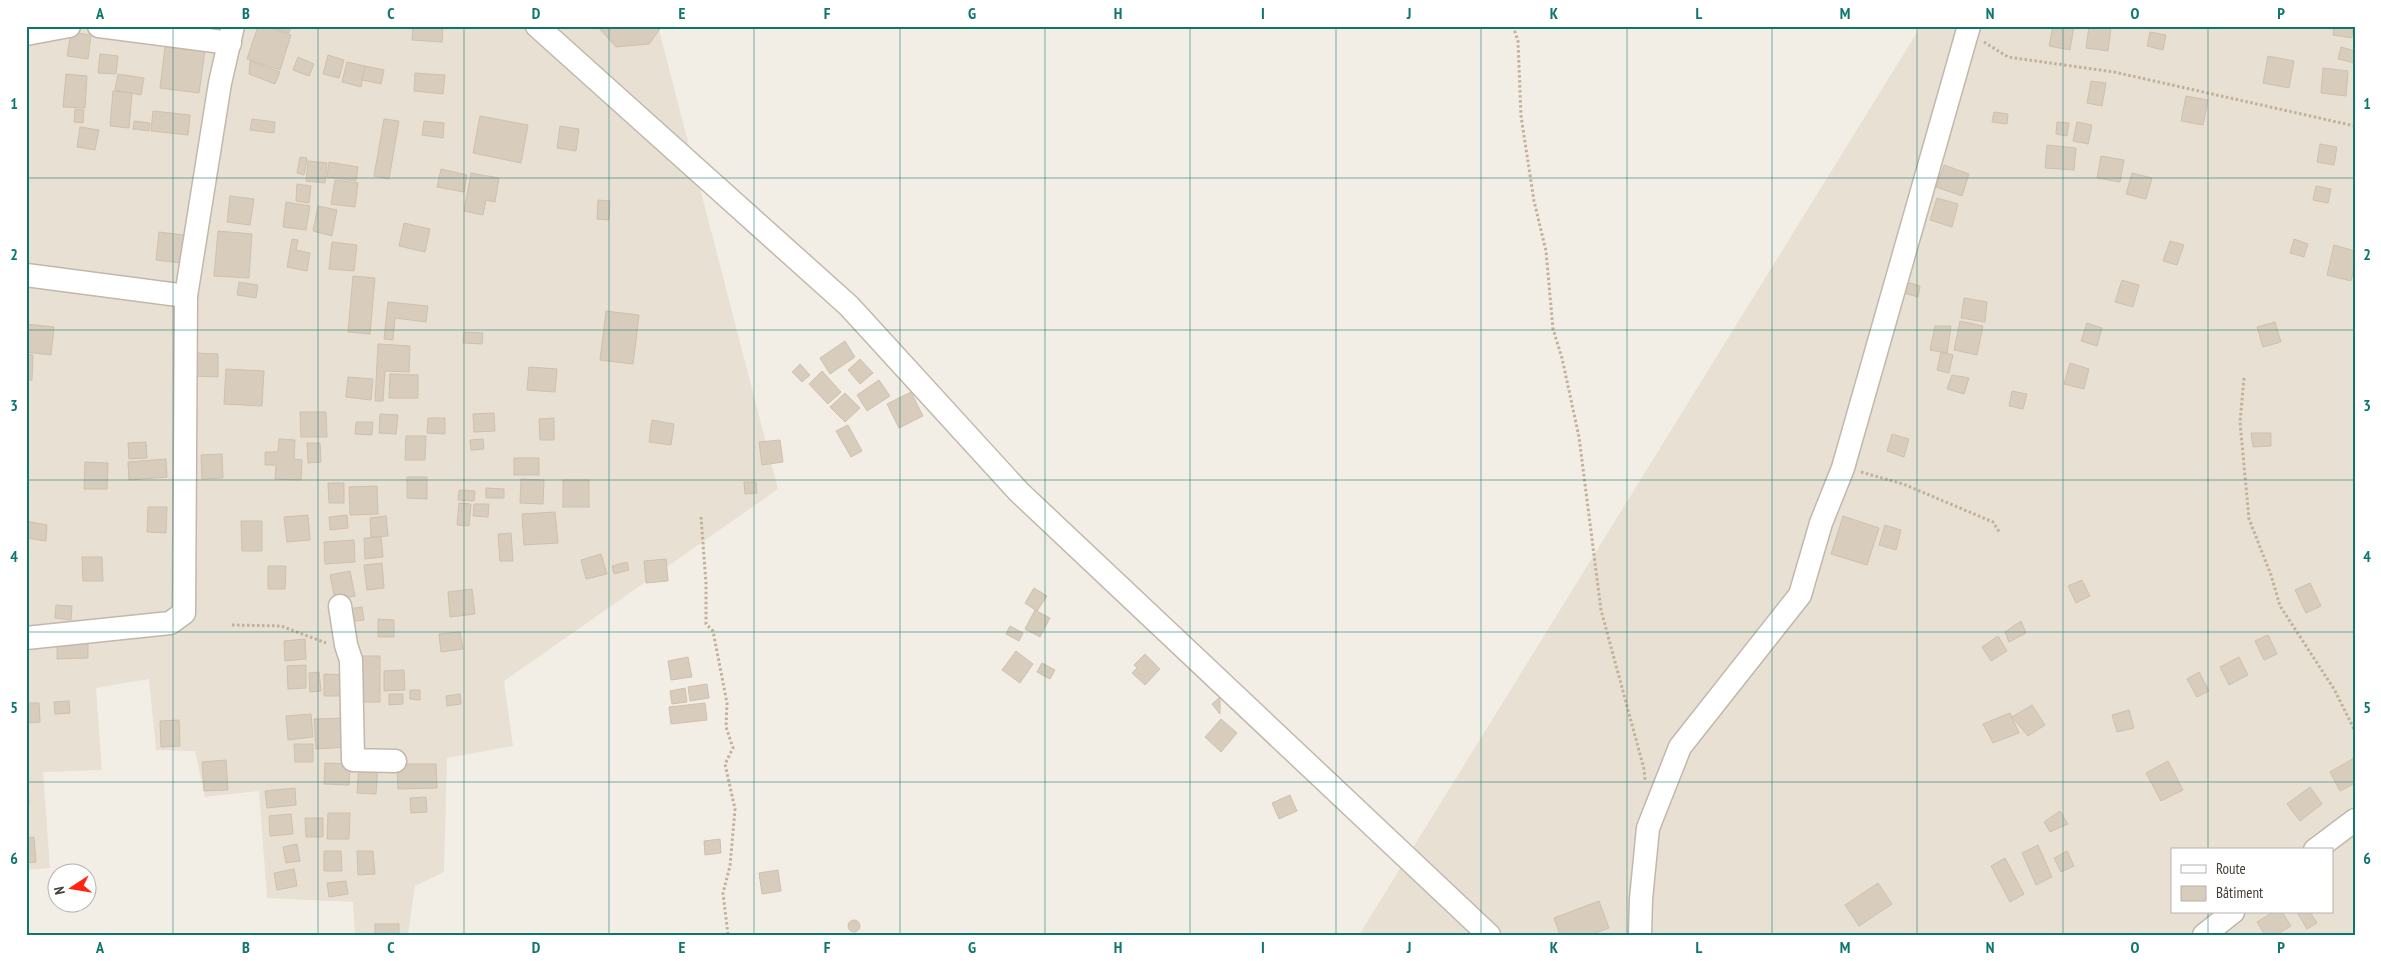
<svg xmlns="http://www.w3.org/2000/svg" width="2381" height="961" font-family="'PT Sans Narrow',sans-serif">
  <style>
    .residential { fill: #e8e0d3; fill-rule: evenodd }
    .building { fill: #d8ccbd; stroke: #d0c0ad }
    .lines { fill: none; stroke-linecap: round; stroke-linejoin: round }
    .minor-casing { stroke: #c2b8aa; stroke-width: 25 }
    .path { stroke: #c2b098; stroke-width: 3; stroke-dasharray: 2.5 2.5; stroke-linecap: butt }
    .minor { stroke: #fff; stroke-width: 22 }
    .grid { fill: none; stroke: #0f766e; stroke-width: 1; stroke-opacity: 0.55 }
    .neatline { fill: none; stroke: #0f766e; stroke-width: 2 }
    .grid-label { font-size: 16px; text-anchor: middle; font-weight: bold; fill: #0f766e }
  </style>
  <rect width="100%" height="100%" fill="#f3eee5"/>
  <g class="residential">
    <path d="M26,26H658L778,489L504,681L513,746L447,758L444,872L415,886L408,935H355L353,902L267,898L259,791L205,797L195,751L156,750L149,679L96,688L102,770L43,772L50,868L26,870Z"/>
    <path d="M1921,26H2355V935H1359ZM2172,850H2332V912H2172Z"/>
  </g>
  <g class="building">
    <path d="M197,26H223L222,35L196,31Z"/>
    <path d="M258,26H264L291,35L280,70L247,59Z"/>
    <path d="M268,26H291L289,33Z"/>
    <path d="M413,26H443L442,42L412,40Z"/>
    <path d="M597,26H662L649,44L616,47Z"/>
    <path d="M2053,26H2074L2070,50L2049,46Z"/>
    <path d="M2089,26L2111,28L2108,51L2086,48Z"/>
    <path d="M2334,26H2353L2352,38L2333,35Z"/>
    <path d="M71,32L91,35L88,59L67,56Z"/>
    <path d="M2150,32L2166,35L2163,50L2147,46Z"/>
    <path d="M166,39L206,44L199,93L160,88Z"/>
    <path d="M2341,47L2355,51V63L2338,59Z"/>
    <path d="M100,54L118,56L116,74L98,73Z"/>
    <path d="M328,55L344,60L339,78L323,74Z"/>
    <path d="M2268,56L2294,61L2289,88L2263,83Z"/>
    <path d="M298,57L314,64L309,76L293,70Z"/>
    <path d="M250,61L280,72L275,84L249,74Z"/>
    <path d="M347,62L365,66L361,87L342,82Z"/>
    <path d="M365,66L384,70L381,84L362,80Z"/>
    <path d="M2323,68L2348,71L2346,96L2321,93Z"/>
    <path d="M415,73L445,75L443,94L414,91Z"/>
    <path d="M66,74L87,76L85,108L63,107Z"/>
    <path d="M118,74L144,78L141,95L115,90Z"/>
    <path d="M2091,81L2106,83L2102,106L2087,103Z"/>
    <path d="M113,91L132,93L129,128L110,126Z"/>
    <path d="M2186,96L2208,100L2203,125L2181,121Z"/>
    <path d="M75,109L84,110L83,123L74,122Z"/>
    <path d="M153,111L190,115L188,135L151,131Z"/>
    <path d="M1994,112L2008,114L2007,124L1992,122Z"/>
    <path d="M480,116L528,125L521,163L473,153Z"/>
    <path d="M252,119L275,122L274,133L250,130Z"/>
    <path d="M384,119L399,121L389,179L374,176Z"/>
    <path d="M134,121L150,123L149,131L133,129Z"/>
    <path d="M424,121L444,123L443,138L422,135Z"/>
    <path d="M2057,122L2069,123L2067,136L2056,134Z"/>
    <path d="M2077,122L2092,125L2088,144L2073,141Z"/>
    <path d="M560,126L579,129L576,151L557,148Z"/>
    <path d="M80,127L99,130L95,150L77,147Z"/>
    <path d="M2320,144L2337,147L2334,165L2317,162Z"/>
    <path d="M2047,145L2076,148L2074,170L2045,168Z"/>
    <path d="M2101,156L2124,160L2120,182L2097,178Z"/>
    <path d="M300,157L307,158L304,175L297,173Z"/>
    <path d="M308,161L327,163L325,183L306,181Z"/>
    <path d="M329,162L358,167L356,181L327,177Z"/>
    <path d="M1944,165L1969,174L1962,196L1936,187Z"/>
    <path d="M441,169L467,175L464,192L437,187Z"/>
    <path d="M471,173L499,178L495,202L486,200L483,215L464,211Z"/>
    <path d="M2132,173L2152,178L2146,199L2126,194Z"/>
    <path d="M335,180L358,183L355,207L331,204Z"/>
    <path d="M297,184L311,186L309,203L296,201Z"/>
    <path d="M2316,186L2331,189L2328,203L2313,200Z"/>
    <path d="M230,196L254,199L250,225L227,222Z"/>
    <path d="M1937,198L1958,204L1952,227L1930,220Z"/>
    <path d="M598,200L610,201L609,220L597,219Z"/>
    <path d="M286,202L310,206L306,230L283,227Z"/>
    <path d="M318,206L337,210L332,236L313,231Z"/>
    <path d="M404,223L430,229L425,252L399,246Z"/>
    <path d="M218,231L252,234L249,278L214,276Z"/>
    <path d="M159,232L184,235L181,263L156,260Z"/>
    <path d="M292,239L298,240L296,250L310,253L307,271L287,267Z"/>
    <path d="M2294,239L2308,244L2304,257L2290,253Z"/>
    <path d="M2170,241L2184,245L2177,265L2163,261Z"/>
    <path d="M332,242L357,245L354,271L329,269Z"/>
    <path d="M2334,245L2355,251V265L2351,281L2327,275Z"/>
    <path d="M353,276L375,278L370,334L348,332Z"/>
    <path d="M2122,280L2139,285L2133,307L2115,302Z"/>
    <path d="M239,282L258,285L256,298L237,295Z"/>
    <path d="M1907,282L1920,286L1918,297L1904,293Z"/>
    <path d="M1964,298L1987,302L1985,322L1961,318Z"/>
    <path d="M388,302L428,306L426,322L395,318L393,340L384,339Z"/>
    <path d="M606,311L639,315L633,364L600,360Z"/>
    <path d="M1960,321L1983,326L1977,355L1954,350Z"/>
    <path d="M2275,322L2281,342L2263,347L2257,327Z"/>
    <path d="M2087,323L2102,328L2097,346L2081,341Z"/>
    <path d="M26,324L54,327L51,355L26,352Z"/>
    <path d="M1935,326H1951L1947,353L1930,350Z"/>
    <path d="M464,332L483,333L482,344L463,343Z"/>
    <path d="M845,341L855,357L830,374L820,358Z"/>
    <path d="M378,344L410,346L409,372L385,371L383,401H375Z"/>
    <path d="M1941,352L1953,355L1949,373L1937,370Z"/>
    <path d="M195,353L218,354V377L195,376Z"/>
    <path d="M26,354L33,355L32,380H26Z"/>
    <path d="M860,359L873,373L860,384L848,370Z"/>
    <path d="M2070,363L2089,369L2084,389L2064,384Z"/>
    <path d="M800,364L810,375L802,382L792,372Z"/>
    <path d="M529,367L557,369L555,392L527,390Z"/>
    <path d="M226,369L264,371L262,406L224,404Z"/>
    <path d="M822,371L841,392L828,404L809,384Z"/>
    <path d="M390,374L418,375V398H389Z"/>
    <path d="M1952,375L1969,378L1964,394L1947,389Z"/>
    <path d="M348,377L373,379L371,400L346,397Z"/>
    <path d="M879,380L890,396L867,411L857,395Z"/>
    <path d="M2012,391L2027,394L2023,409L2009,406Z"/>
    <path d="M911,392L923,416L899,428L887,404Z"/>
    <path d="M845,393L860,408L845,422L830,407Z"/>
    <path d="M300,412H326L327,437H301Z"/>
    <path d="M494,413L495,431L474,432L473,414Z"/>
    <path d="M380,414L398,415L396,434L379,433Z"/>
    <path d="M428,418H445V434L427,433Z"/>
    <path d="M554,418V440H540L539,419Z"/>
    <path d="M652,420L674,424L671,445L649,442Z"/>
    <path d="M356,422H373L372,435L355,434Z"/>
    <path d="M848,425L862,451L851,457L836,431Z"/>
    <path d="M2251,433H2271V446L2253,447Z"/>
    <path d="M1892,434L1909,439L1904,457L1887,451Z"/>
    <path d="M406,436H426L425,460H405Z"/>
    <path d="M279,439L295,440L294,459L302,460L301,480L275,479L276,465H265V452H278Z"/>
    <path d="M483,439L484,449L471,450L470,440Z"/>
    <path d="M780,440L783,462L762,465L759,442Z"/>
    <path d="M146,442L147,458L129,459L128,443Z"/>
    <path d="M307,443H320L321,462L308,463Z"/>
    <path d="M222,454L223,478L202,479L201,455Z"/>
    <rect x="514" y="458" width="25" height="17"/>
    <path d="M166,459L167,477L129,480L128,462Z"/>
    <path d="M85,462L108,463L107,489H84Z"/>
    <path d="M407,477H427V499L407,498Z"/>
    <path d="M521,479L544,480L543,504L520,503Z"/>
    <rect x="563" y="480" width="26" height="27"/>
    <path d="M744,482H756L757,493L745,494Z"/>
    <path d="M328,483H344V503H329Z"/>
    <path d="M377,486L378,514L350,515L349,487Z"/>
    <path d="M486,488L504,489V498H486Z"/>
    <path d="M459,490L475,491L474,501L458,500Z"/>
    <path d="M459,503L471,504L469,526L457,525Z"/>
    <path d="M474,504H489L488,517L473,516Z"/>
    <path d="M148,507H167L166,533L147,532Z"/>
    <path d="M555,512L558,543L524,545L522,514Z"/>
    <path d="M308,515L310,540L287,542L284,517Z"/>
    <path d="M347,515L348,528L330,530L329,517Z"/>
    <path d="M386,516L388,536L371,537L370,518Z"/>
    <path d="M1843,516L1879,528L1867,565L1831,554Z"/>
    <path d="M26,521L47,525L46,541L26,538Z"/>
    <path d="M241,521H262V551H242Z"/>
    <path d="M1885,525L1901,530L1896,550L1879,545Z"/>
    <path d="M511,533L513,561H500L498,534Z"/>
    <path d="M381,537L383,557L365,559L364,538Z"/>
    <path d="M354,540L355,562L325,564L324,542Z"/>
    <path d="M601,554L607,574L586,579L581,560Z"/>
    <path d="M82,557H102L103,581H83Z"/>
    <path d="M666,559L668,581L646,583L644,561Z"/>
    <path d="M627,562L629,570L614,574L612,566Z"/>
    <path d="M382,563L384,588L367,590L364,565Z"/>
    <path d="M268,566H286L285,589H268Z"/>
    <path d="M350,571L355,596L335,600L330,575Z"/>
    <path d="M2082,580L2090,596L2076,603L2068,586Z"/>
    <path d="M2310,583L2321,606L2306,613L2295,590Z"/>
    <path d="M1034,588L1047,596L1037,611L1025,603Z"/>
    <path d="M472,589L475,614L450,617L448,592Z"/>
    <path d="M56,605L72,606L71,620L55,618Z"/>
    <path d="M362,607L364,620L349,622L347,609Z"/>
    <path d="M1035,610L1050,618L1040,637L1025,629Z"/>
    <path d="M378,619L394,620V637H378Z"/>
    <path d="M2021,621L2026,633L2009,642L2005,632Z"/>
    <path d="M1010,626L1023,633L1019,641L1006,634Z"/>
    <path d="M460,632L463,649L441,652L439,634Z"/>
    <path d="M2268,635L2277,654L2264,660L2255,641Z"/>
    <path d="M88,636V658L57,659V637Z"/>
    <path d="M1998,636L2007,651L1991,661L1982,647Z"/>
    <path d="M305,639L306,659L285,661L284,641Z"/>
    <path d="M1016,651L1033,664L1020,683L1002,670Z"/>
    <path d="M1145,654L1160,669L1145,685L1132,673L1137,668L1134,665Z"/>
    <rect x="355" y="656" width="25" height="46"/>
    <path d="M688,657L692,677L671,680L668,661Z"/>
    <path d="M2239,657L2248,675L2229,685L2220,667Z"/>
    <path d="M1042,663L1055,670L1050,679L1037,672Z"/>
    <path d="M306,665V688L288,689L287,666Z"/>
    <path d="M404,670L405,690L384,691V671Z"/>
    <path d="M319,672L321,691L310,692L309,673Z"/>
    <path d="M2199,672L2209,691L2197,697L2187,679Z"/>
    <path d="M324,674L346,675V696H324Z"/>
    <path d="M707,684L709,698L690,701L688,687Z"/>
    <path d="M685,688L687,702L672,704L670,691Z"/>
    <path d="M410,690H420V700L410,699Z"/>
    <path d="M389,694H403V704L389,705Z"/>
    <path d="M460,694L461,704L447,706L446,696Z"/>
    <path d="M1220,697V714L1212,704Z"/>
    <path d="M69,701L70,713L55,714L54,702Z"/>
    <path d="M26,703H39L40,722L27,723Z"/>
    <path d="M705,703L707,720L671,724L669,707Z"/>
    <path d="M2032,705L2045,725L2028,736L2012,717Z"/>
    <path d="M2129,710L2134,728L2117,732L2112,715Z"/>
    <path d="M2010,713L2019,733L1993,743L1983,724Z"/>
    <path d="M311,714L313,737L288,740L286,716Z"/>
    <path d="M347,718L348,747L316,749L314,719Z"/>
    <path d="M1221,719L1237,733L1221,752L1205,737Z"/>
    <path d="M179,720L180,746L161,747L160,721Z"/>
    <path d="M294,744H313V762H295Z"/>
    <path d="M2354,758L2355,783L2340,791L2330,772Z"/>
    <path d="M226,760L228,790L204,791L202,762Z"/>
    <path d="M2168,761L2183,790L2161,801L2146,773Z"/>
    <path d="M325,763L350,764L349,785L324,784Z"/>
    <path d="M397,764H436L437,788L398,789Z"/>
    <path d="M359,765L378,767L376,794L357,793Z"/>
    <path d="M2310,787L2322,804L2300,821L2287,804Z"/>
    <path d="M295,788L296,805L267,808L265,791Z"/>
    <path d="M1290,795L1297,811L1279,819L1272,803Z"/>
    <path d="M426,797L427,812L411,813L410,798Z"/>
    <path d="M26,799H29L28,817H26Z"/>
    <path d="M2060,811L2068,824L2050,832L2044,822Z"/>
    <path d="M328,813H350L349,839H327Z"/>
    <path d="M291,814L293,834L270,836L269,816Z"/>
    <path d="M305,818H323V837H306Z"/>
    <path d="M34,837L36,862L26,863V838Z"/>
    <path d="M720,839L721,853L705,855L704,841Z"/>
    <path d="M297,844L300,861L286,863L283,847Z"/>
    <path d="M2038,845L2052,877L2036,885L2022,853Z"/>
    <path d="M324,851H341L342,871H324Z"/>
    <path d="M357,851H373L375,874L358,875Z"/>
    <path d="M2067,851L2074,866L2061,872L2054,858Z"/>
    <path d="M2005,858L2024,894L2010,902L1991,866Z"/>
    <path d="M294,869L297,886L277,890L274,873Z"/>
    <path d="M778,870L781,891L762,894L759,873Z"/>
    <path d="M346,881L348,894L329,897L327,883Z"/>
    <path d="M1878,883L1892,904L1859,926L1845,905Z"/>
    <path d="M1599,901L1609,928L1590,935H1560L1554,918Z"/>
    <path d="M2273,912H2282L2291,926L2276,935H2265L2257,922Z"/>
    <path d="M2297,912H2310L2317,923L2307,929Z"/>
    <circle cx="854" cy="926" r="6"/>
    <rect x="375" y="924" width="24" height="11"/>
  </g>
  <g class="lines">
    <g class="minor-casing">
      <g id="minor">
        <path d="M99,26L230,43"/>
        <path d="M537,26L849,306L1019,492L1489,935"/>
        <path d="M26,34L69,26"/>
        <path d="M26,275L186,296"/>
        <path d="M340,606L346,645L351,660L353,760L395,761"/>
        <path d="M26,638L170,623L184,613L186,296L220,83L233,26"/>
        <path d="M2315,850L2355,820"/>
        <path d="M1640,935L1641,899L1648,828L1680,747L1800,595L1821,523L1843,468L1969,26"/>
        <path d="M2204,935L2233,912"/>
      </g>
    </g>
    <g class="path">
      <path d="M1513,26L1518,41L1521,116L1534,201L1546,251L1553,329L1562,358L1579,437L1601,610L1644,769L1645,780"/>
      <path d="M1984,42L2008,57L2114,72L2355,126"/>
      <path d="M2244,378L2240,422L2249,519L2271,575L2280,606L2334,689L2355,731"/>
      <path d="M1861,472L1903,484L1993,522L2000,533"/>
      <path d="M701,517L706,583V624L713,631L727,703L726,727L733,748L725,764L735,809L730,866L723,893L728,935"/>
      <path d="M232,625L281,626L326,643"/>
    </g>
    <use href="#minor" class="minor"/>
  </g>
  <path class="grid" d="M173,26V935M318,26V935M464,26V935M609,26V935M754,26V935M900,26V935M1045,26V935M1190,26V935M1336,26V935M1481,26V935M1627,26V935M1772,26V935M1917,26V935M2063,26V935M2208,26V850M26,178H2355M26,330H2355M26,480H2355M26,632H2355M26,782H2355M2208,912V935"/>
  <rect width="2381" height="961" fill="none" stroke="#ffffff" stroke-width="55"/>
  <rect x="2171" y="848" width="162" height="65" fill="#ffffff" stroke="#b5b2ae"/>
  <rect x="2181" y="865" width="25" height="8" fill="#ffffff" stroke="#b5b2ae"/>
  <text x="2216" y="874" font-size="15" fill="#463e34">Route</text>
  <rect x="2181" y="886" width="25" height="15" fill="#d8ccbd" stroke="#b5b2ae"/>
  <text x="2216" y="898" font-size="15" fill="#463e34">Bâtiment</text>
  <g transform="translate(72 888) rotate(258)"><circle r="24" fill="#ffffff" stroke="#b5b2ae"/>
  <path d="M0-4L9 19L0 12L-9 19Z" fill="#ff2510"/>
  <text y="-8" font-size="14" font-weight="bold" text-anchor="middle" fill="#463e34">N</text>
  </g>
  <rect x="28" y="28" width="2326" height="906" class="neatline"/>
  <g class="grid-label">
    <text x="100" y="19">A</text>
    <text x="246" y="19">B</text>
    <text x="391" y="19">C</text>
    <text x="536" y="19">D</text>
    <text x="682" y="19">E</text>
    <text x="827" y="19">F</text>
    <text x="972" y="19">G</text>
    <text x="1118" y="19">H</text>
    <text x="1263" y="19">I</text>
    <text x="1409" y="19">J</text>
    <text x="1554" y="19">K</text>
    <text x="1699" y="19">L</text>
    <text x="1845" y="19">M</text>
    <text x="1990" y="19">N</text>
    <text x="2135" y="19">O</text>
    <text x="2281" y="19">P</text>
    <text x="14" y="109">1</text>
    <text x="2367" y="109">1</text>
    <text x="14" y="260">2</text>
    <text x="2367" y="260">2</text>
    <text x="14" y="411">3</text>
    <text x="2367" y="411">3</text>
    <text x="14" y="562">4</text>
    <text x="2367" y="562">4</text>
    <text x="14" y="713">5</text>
    <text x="2367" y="713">5</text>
    <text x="14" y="864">6</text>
    <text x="2367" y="864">6</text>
    <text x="100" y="953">A</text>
    <text x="246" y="953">B</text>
    <text x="391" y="953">C</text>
    <text x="536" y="953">D</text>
    <text x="682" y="953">E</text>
    <text x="827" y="953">F</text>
    <text x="972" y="953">G</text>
    <text x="1118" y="953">H</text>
    <text x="1263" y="953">I</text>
    <text x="1409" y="953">J</text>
    <text x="1554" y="953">K</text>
    <text x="1699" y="953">L</text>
    <text x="1845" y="953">M</text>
    <text x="1990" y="953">N</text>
    <text x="2135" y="953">O</text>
    <text x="2281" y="953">P</text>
  </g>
</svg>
